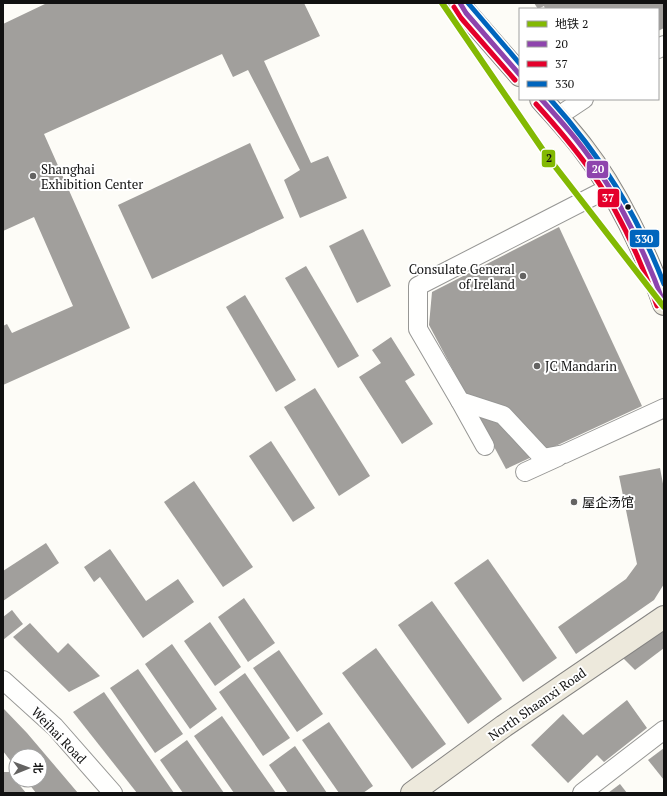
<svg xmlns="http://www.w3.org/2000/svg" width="667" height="796" font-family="'PT Serif','Noto Sans SC',serif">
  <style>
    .building { fill: #a19f9c }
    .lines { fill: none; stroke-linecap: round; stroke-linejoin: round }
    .minor-casing { stroke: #979795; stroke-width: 20 }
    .major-casing { stroke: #858482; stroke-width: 24 }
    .minor { stroke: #fffffe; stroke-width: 18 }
    .major { stroke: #ede9dc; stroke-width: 22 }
    .bus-1-casing { stroke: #fff; stroke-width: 8 }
    .bus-2-casing { stroke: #fff; stroke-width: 8 }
    .bus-3-casing { stroke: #fff; stroke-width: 8 }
    .bus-1 { stroke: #8e44ad; stroke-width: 5 }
    .bus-2 { stroke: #e4002b; stroke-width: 5 }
    .bus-3 { stroke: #0065bd; stroke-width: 5 }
    .metro-1-casing { stroke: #fff; stroke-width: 9 }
    .metro-1 { stroke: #83b903; stroke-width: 6 }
    .poi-dot { fill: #646362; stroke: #fff; stroke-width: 1.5 }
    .bus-dot { fill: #111; stroke: #fff; stroke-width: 1.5 }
    .labels { text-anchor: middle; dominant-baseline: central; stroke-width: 4; stroke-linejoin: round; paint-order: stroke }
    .poi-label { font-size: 13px; fill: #111; stroke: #fff; text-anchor: start }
    .street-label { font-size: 13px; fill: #111; stroke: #fff }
    .line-badge { stroke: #fff; stroke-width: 1.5 }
    .badge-label { font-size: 11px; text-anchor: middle; font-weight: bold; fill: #fff }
    .pale-badge-label { font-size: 11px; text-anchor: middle; font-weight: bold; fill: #111 }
  </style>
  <rect width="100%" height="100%" fill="#fdfcf7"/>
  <g class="building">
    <path d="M47,3H304L320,36L264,61L311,163L328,156L347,198L300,218L284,180L300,170L248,70L233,77L222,54L44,134L130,328L3,385V326L7,324L12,333L73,306L34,217L3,231V24Z"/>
    <path d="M534,3H664V28L658,31V9H545L544,6L538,9Z"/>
    <path d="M250,143L284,218L152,279L118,205Z"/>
    <path d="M559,227L642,406L506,469L429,325L432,292Z"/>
    <path d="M363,229L391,286L357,303L329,246Z"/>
    <path d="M306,266L359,356L338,368L285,278Z"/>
    <path d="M245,295L296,380L276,392L226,307Z"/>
    <path d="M391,337L415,375L405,381L433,424L402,444L359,377L381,363L372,350Z"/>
    <path d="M315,388L370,476L339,496L284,407Z"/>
    <path d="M271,441L315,508L293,522L249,456Z"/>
    <path d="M660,468L664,489V584L654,600L576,654L558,627L626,579L637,564L619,476Z"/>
    <path d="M194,481L253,567L223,587L164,502Z"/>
    <path d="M46,543L59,563L3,601V571Z"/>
    <path d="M110,549L146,601L178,579L194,602L143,638L100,577L94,582L84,567Z"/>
    <path d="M488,559L557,658L523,682L454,583Z"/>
    <path d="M244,598L275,643L248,662L218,617Z"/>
    <path d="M432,601L502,699L468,724L398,625Z"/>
    <path d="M12,610L23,624L3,640V617Z"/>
    <path d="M210,622L241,667L215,686L184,641Z"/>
    <path d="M30,623L58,653L68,643L100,676L69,692L13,637Z"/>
    <path d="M664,627V648L635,670L617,652Z"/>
    <path d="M172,644L217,709L190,729L145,664Z"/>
    <path d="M376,648L446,744L412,769L342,673Z"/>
    <path d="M279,650L323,714L297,732L253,668Z"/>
    <path d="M138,669L183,734L155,753L110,688Z"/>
    <path d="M245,673L290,738L263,756L219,692Z"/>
    <path d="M104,692L174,793H137L73,712Z"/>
    <path d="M627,700L647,728L604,762L597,755L568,783L531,745L563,714L583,735Z"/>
    <path d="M3,708L27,733L78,793H36L26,780H40V756H16V768L3,751Z"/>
    <path d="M222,716L276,793H234L194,736Z"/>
    <path d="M329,722L373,786L363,793H339L302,740Z"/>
    <path d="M187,740L224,793H183L160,760Z"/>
    <path d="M295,746L327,793H288L269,765Z"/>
    <path d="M664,748V780L648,760Z"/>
    <path d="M3,772H9L26,793H3Z"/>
    <path d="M620,784L627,793H608Z"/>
  </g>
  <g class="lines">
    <g class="minor-casing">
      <g id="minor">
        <path d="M658,49L664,45"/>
        <path d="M557,117L584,99"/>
        <path d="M609,188L418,286V329L460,401L503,415L543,458L564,454L664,408"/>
        <path d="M460,401L485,446"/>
        <path d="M525,472L558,457"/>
        <path d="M3,680L55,727L113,793"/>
        <path d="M582,793L664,730"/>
      </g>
    </g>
    <g class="major-casing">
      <g id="major">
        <path d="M460,3L466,13L520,75"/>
        <path d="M541,99C555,115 570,131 583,148C615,189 647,254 664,304"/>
        <path d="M412,793L504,726L664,617"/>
      </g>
    </g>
    <use href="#minor" class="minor"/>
    <use href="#major" class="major"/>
    <g class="bus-1-casing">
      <g id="bus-1">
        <path d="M460,3L466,13L520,75"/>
        <path d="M541,99C560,120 579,141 595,165C624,208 646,255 664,304"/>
      </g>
    </g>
    <g class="bus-2-casing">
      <g id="bus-2">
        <path d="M454,7L461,18L515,80"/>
        <path d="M536,104C554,124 572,145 588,167C618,209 640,258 657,306"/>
      </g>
    </g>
    <g class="bus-3-casing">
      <g id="bus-3">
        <path d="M468,3L520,64"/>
        <path d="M550,99C601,156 636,212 664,284"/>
      </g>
    </g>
    <use href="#bus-1" class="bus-1"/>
    <use href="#bus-2" class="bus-2"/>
    <use href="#bus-3" class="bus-3"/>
    <g class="metro-1-casing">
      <path id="metro-1" d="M442,3L547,156L664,307"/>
    </g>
    <use href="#metro-1" class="metro-1"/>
  </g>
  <g class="poi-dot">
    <circle cx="33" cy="176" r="4"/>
    <circle cx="523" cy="276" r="4"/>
    <circle cx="537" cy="366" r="4"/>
    <circle cx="574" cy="502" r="4"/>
  </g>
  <circle class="bus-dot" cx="628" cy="207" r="3.5"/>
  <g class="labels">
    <g class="poi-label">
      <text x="41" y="169">Shanghai<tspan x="41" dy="15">Exhibition Center</tspan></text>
      <text x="515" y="269" text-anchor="end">Consulate General<tspan x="515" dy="15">of Ireland</tspan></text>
      <text x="545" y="366">JC Mandarin</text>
      <text x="582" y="502">屋企汤馆</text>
    </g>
    <g class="street-label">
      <text transform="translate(537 704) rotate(-35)">North Shaanxi Road</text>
      <text transform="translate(59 735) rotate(46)">Weihai Road</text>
    </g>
  </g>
  <g class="line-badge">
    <rect x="541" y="149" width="15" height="19" rx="4" fill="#83b903"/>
    <rect x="586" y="160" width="23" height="19" rx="4" fill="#8e44ad"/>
    <rect x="597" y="188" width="23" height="20" rx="4" fill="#e4002b"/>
    <rect x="629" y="229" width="31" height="19" rx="4" fill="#0065bd"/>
  </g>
  <g class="badge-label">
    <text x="598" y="173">20</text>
    <text x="608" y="202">37</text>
    <text x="644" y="243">330</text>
  </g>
  <g class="pale-badge-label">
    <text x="549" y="162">2</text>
  </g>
  <rect width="667" height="796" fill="none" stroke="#111111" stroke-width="8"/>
  <rect x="519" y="8" width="140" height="92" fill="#ffffff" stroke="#a0a0a0"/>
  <rect x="527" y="21" width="20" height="6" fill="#83b903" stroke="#a0a0a0"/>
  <text x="555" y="28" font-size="12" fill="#111111">地铁 2</text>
  <rect x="527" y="41" width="20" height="6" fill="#8e44ad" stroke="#a0a0a0"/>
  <text x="555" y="48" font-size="12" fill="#111111">20</text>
  <rect x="527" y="61" width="20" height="6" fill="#e4002b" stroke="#a0a0a0"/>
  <text x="555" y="68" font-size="12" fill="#111111">37</text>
  <rect x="527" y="81" width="20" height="6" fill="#0065bd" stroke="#a0a0a0"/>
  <text x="555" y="88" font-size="12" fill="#111111">330</text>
  <g transform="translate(28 768) rotate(89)"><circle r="19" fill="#ffffff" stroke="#a0a0a0"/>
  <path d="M0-3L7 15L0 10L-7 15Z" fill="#646362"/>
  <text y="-6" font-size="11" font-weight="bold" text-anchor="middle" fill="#111111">北</text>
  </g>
</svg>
